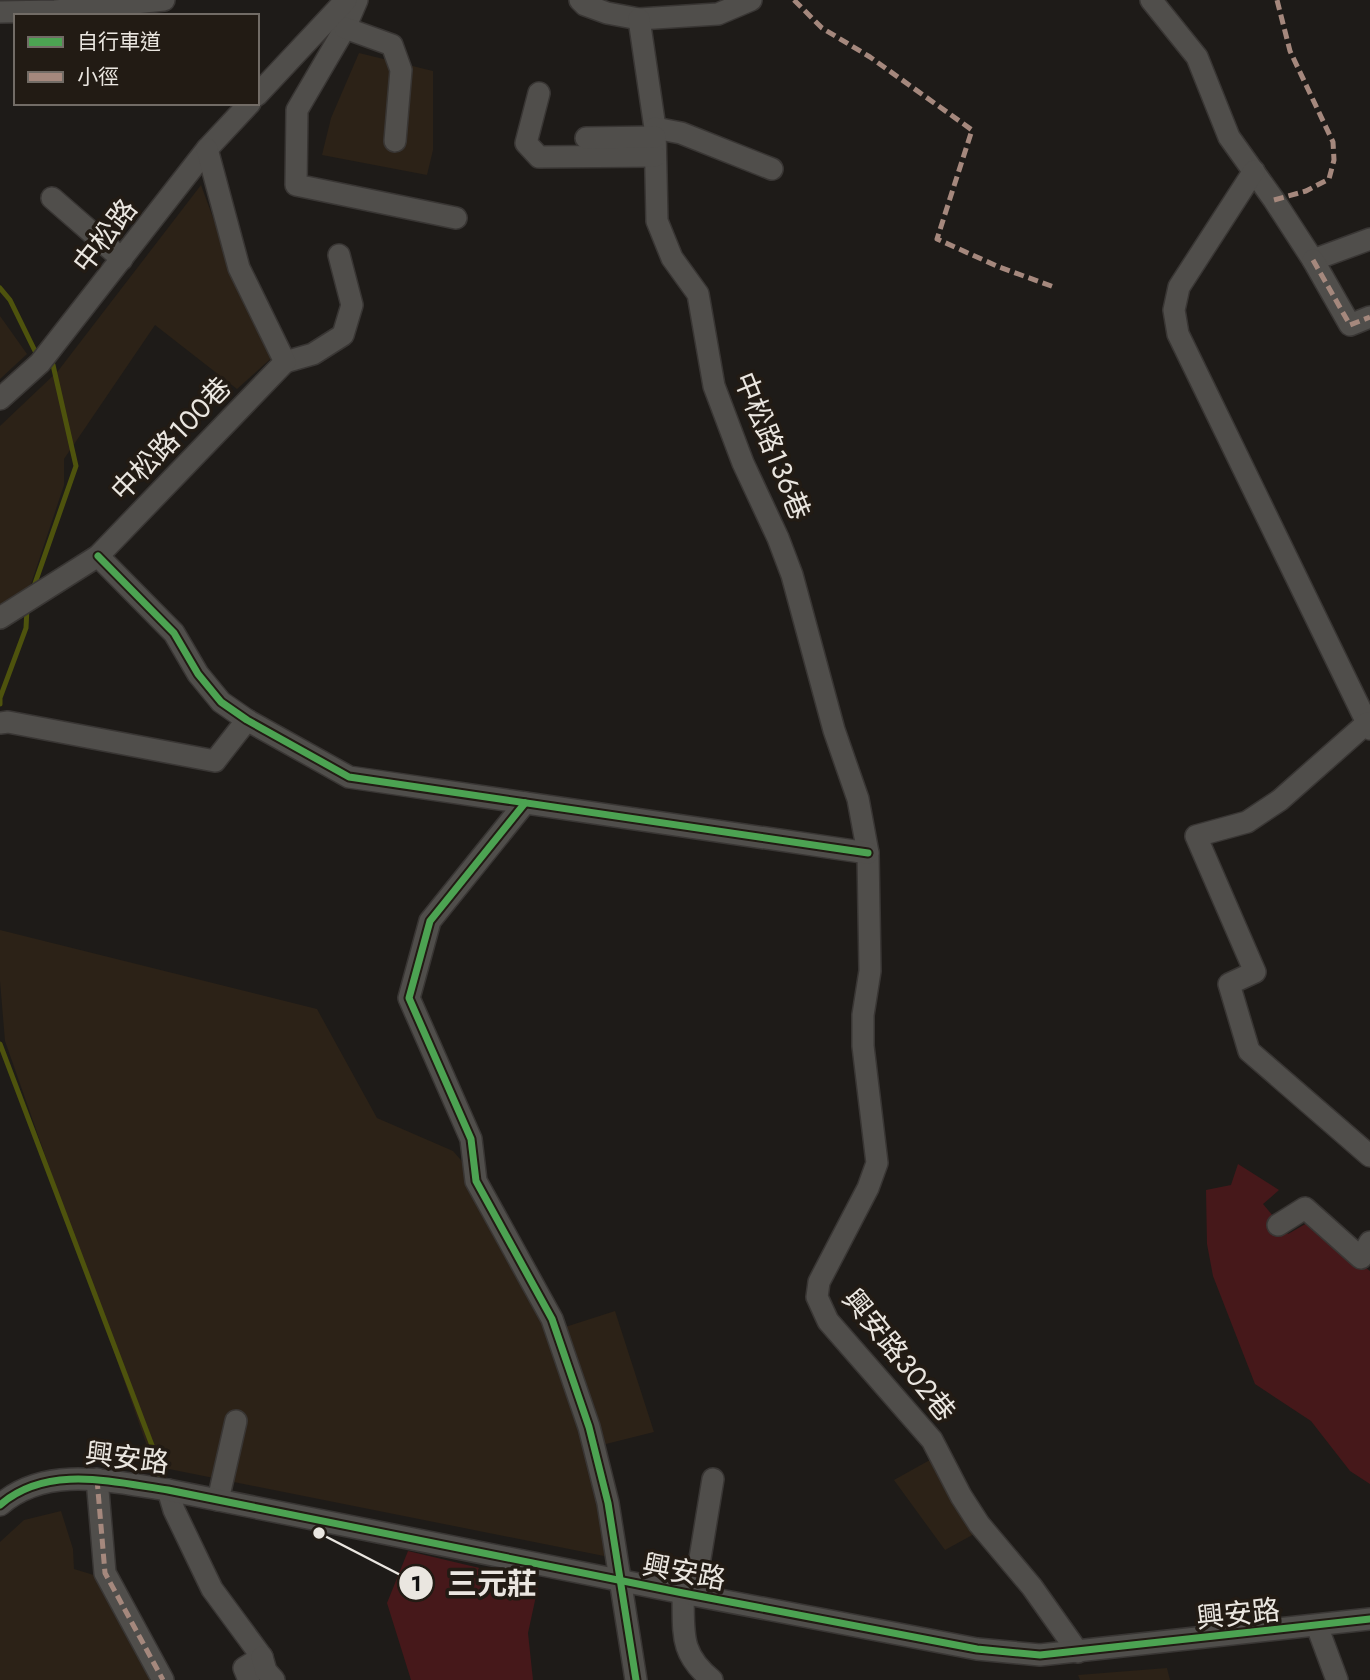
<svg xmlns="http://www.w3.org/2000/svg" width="1370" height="1680" font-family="Jost,'Noto Sans TC',sans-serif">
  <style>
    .built { fill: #2c2217 }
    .green { fill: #46181a }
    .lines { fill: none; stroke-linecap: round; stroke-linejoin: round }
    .stream { stroke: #4e530d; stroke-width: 5 }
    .minor-casing { stroke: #393634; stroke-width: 24 }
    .minor { stroke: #504e4b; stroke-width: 21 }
    .quiet { stroke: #a5887d; stroke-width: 5; stroke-dasharray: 10 5; stroke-linecap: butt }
    .cycleway-casing { stroke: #221b14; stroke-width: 11 }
    .cycleway { stroke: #4ca352; stroke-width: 7 }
    .labels { text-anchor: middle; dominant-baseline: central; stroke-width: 7; stroke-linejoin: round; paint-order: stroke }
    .street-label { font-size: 28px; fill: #eae6e0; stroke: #221b14 }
    .leader { fill: none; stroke: #eae6e0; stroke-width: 2.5 }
    .callout-dot { fill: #eae6e0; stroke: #221b14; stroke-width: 2.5 }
    .mark-label { font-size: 21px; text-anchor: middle; font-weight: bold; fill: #111 }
    .callout-label { font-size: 30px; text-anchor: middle; font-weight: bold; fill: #eae6e0; stroke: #221b14; stroke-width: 7; stroke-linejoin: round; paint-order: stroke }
  </style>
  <rect width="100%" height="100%" fill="#1e1b18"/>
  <g class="built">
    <path d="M359,53L433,71V150L427,175L322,155L331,118Z"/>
    <path d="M201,185L237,283L276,354L237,389L155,325L64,459V485L27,596L0,615V426L58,371Z"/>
    <path d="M0,316L27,354L0,379Z"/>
    <path d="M0,930L317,1009L377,1118L453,1151L467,1167L559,1329L615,1311L654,1432L590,1448L614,1558L154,1466L5,1041L0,981Z"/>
    <path d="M937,1456L976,1533L945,1550L894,1480Z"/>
    <path d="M61,1511L73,1549L74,1569L97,1576L152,1680H0V1542L24,1520Z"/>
    <path d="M1167,1668L1170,1680H1080L1078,1675Z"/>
  </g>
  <g class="green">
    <path d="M1238,1164L1279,1190L1263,1204L1288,1234L1307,1223L1370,1271V1484L1350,1471L1311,1421L1255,1384L1213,1276L1207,1244L1206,1190L1231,1185Z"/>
    <path d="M408,1551L539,1582L528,1633L533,1680H411L387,1603Z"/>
  </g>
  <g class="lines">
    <g class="stream">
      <path d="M0,288L10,300L35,351L39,354"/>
      <path d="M33,589L76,466L53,365L47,360"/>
      <path d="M0,704V698L26,628L27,608"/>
      <path d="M0,1044L153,1448L161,1484"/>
    </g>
    <g class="minor-casing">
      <g id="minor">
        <path d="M357,0L345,28L297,110L296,185L456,218"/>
        <path d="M580,0L585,5L607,13L639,19L718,14L751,0"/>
        <path d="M1151,0L1197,57L1229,137L1274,200L1313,260L1370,239"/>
        <path d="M0,12L55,11L164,0"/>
        <path d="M639,19L655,128L657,221L672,258L698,294L714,386L743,463L778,538L792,575L834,730L858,799L868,853L870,971L863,1015V1046L877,1163L868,1188L819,1282L817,1297L828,1321L932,1440L961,1496L979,1524L1032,1587L1078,1652"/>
        <path d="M345,28L392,45L401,70L395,141"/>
        <path d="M539,93L526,143L539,157L655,156"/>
        <path d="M257,95L346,0"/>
        <path d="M655,128L681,133L772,169"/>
        <path d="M586,138L655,137"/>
        <path d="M1254,171L1179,287L1174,310L1178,334L1370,729"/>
        <path d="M52,198L122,259"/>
        <path d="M1313,260L1350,325L1370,317"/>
        <path d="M285,362L313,354L343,335L352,305L339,255"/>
        <path d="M0,399L40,363L207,149L250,103"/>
        <path d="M98,556L174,633L198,674L221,702L247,720L349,777L868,853"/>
        <path d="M0,618L98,556L285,362L239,268L207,149"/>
        <path d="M0,723L8,722L215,761L247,720"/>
        <path d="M1367,723L1280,800L1247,822L1196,836L1255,972L1229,984L1249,1051L1370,1156"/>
        <path d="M525,803L430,921L409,998L471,1139L476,1181L552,1319L589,1427L608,1503L636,1680"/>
        <path d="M1278,1225L1305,1208L1361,1258L1370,1242"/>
        <path d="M97,1479L105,1573L163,1680"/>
        <path d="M168,1490L174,1510L212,1589L262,1657L244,1668L249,1680"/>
        <path d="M218,1500L236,1421"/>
        <path d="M0,1505C47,1464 113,1482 168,1490L683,1593L977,1649L1040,1655L1370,1619"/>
        <path d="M683,1593C684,1633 679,1653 712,1680"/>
        <path d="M694,1595L713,1479"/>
        <path d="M1317,1626L1337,1680"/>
        <path d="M262,1657L266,1671L274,1680"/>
      </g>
    </g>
    <use href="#minor" class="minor"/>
    <g class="quiet">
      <path d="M794,0L822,28L870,57L972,130L937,239L999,267L1054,287"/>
      <path d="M1274,200L1306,191L1329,179L1334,160L1333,142L1290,51L1277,0"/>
      <path d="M1313,260L1350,325L1370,317"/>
      <path d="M97,1479L105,1573L163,1680"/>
    </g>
    <g class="cycleway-casing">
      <g id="cycleway">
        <path d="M98,556L174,633L198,674L221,702L247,720L349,777L868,853"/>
        <path d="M525,803L430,921L409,998L471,1139L476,1181L552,1319L589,1427L608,1503L636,1680"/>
        <path d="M0,1505C47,1464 113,1482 168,1490L683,1593L977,1649L1040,1655L1370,1619"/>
      </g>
    </g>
    <use href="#cycleway" class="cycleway"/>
  </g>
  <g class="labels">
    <g class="street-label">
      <text transform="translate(105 236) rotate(-52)">中松路</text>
      <text transform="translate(171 439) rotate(-46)">中松路100巷</text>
      <text transform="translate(772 446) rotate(68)">中松路136巷</text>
      <text transform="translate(899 1355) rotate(51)">興安路302巷</text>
      <text transform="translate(127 1458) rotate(7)">興安路</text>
      <text transform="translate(684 1572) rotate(11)">興安路</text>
      <text transform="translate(1238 1614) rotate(-6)">興安路</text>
    </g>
  </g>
  <path class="leader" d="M319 1533L416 1583"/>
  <g class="callout-dot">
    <circle cx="319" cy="1533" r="7"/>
    <circle cx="416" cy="1583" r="18"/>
  </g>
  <g class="mark-label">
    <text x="416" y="1591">1</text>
  </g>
  <g class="callout-label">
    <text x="492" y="1594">三元莊</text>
  </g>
  <rect x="14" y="14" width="245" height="91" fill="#221b14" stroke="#726c66" stroke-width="2"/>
  <rect x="28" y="37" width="35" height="10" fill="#4ca352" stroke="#726c66" stroke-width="2"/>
  <text x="77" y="49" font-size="21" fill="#eae6e0">自行車道</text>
  <rect x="28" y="72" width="35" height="10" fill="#a5887d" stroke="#726c66" stroke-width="2"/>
  <text x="77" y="84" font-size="21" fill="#eae6e0">小徑</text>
</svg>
